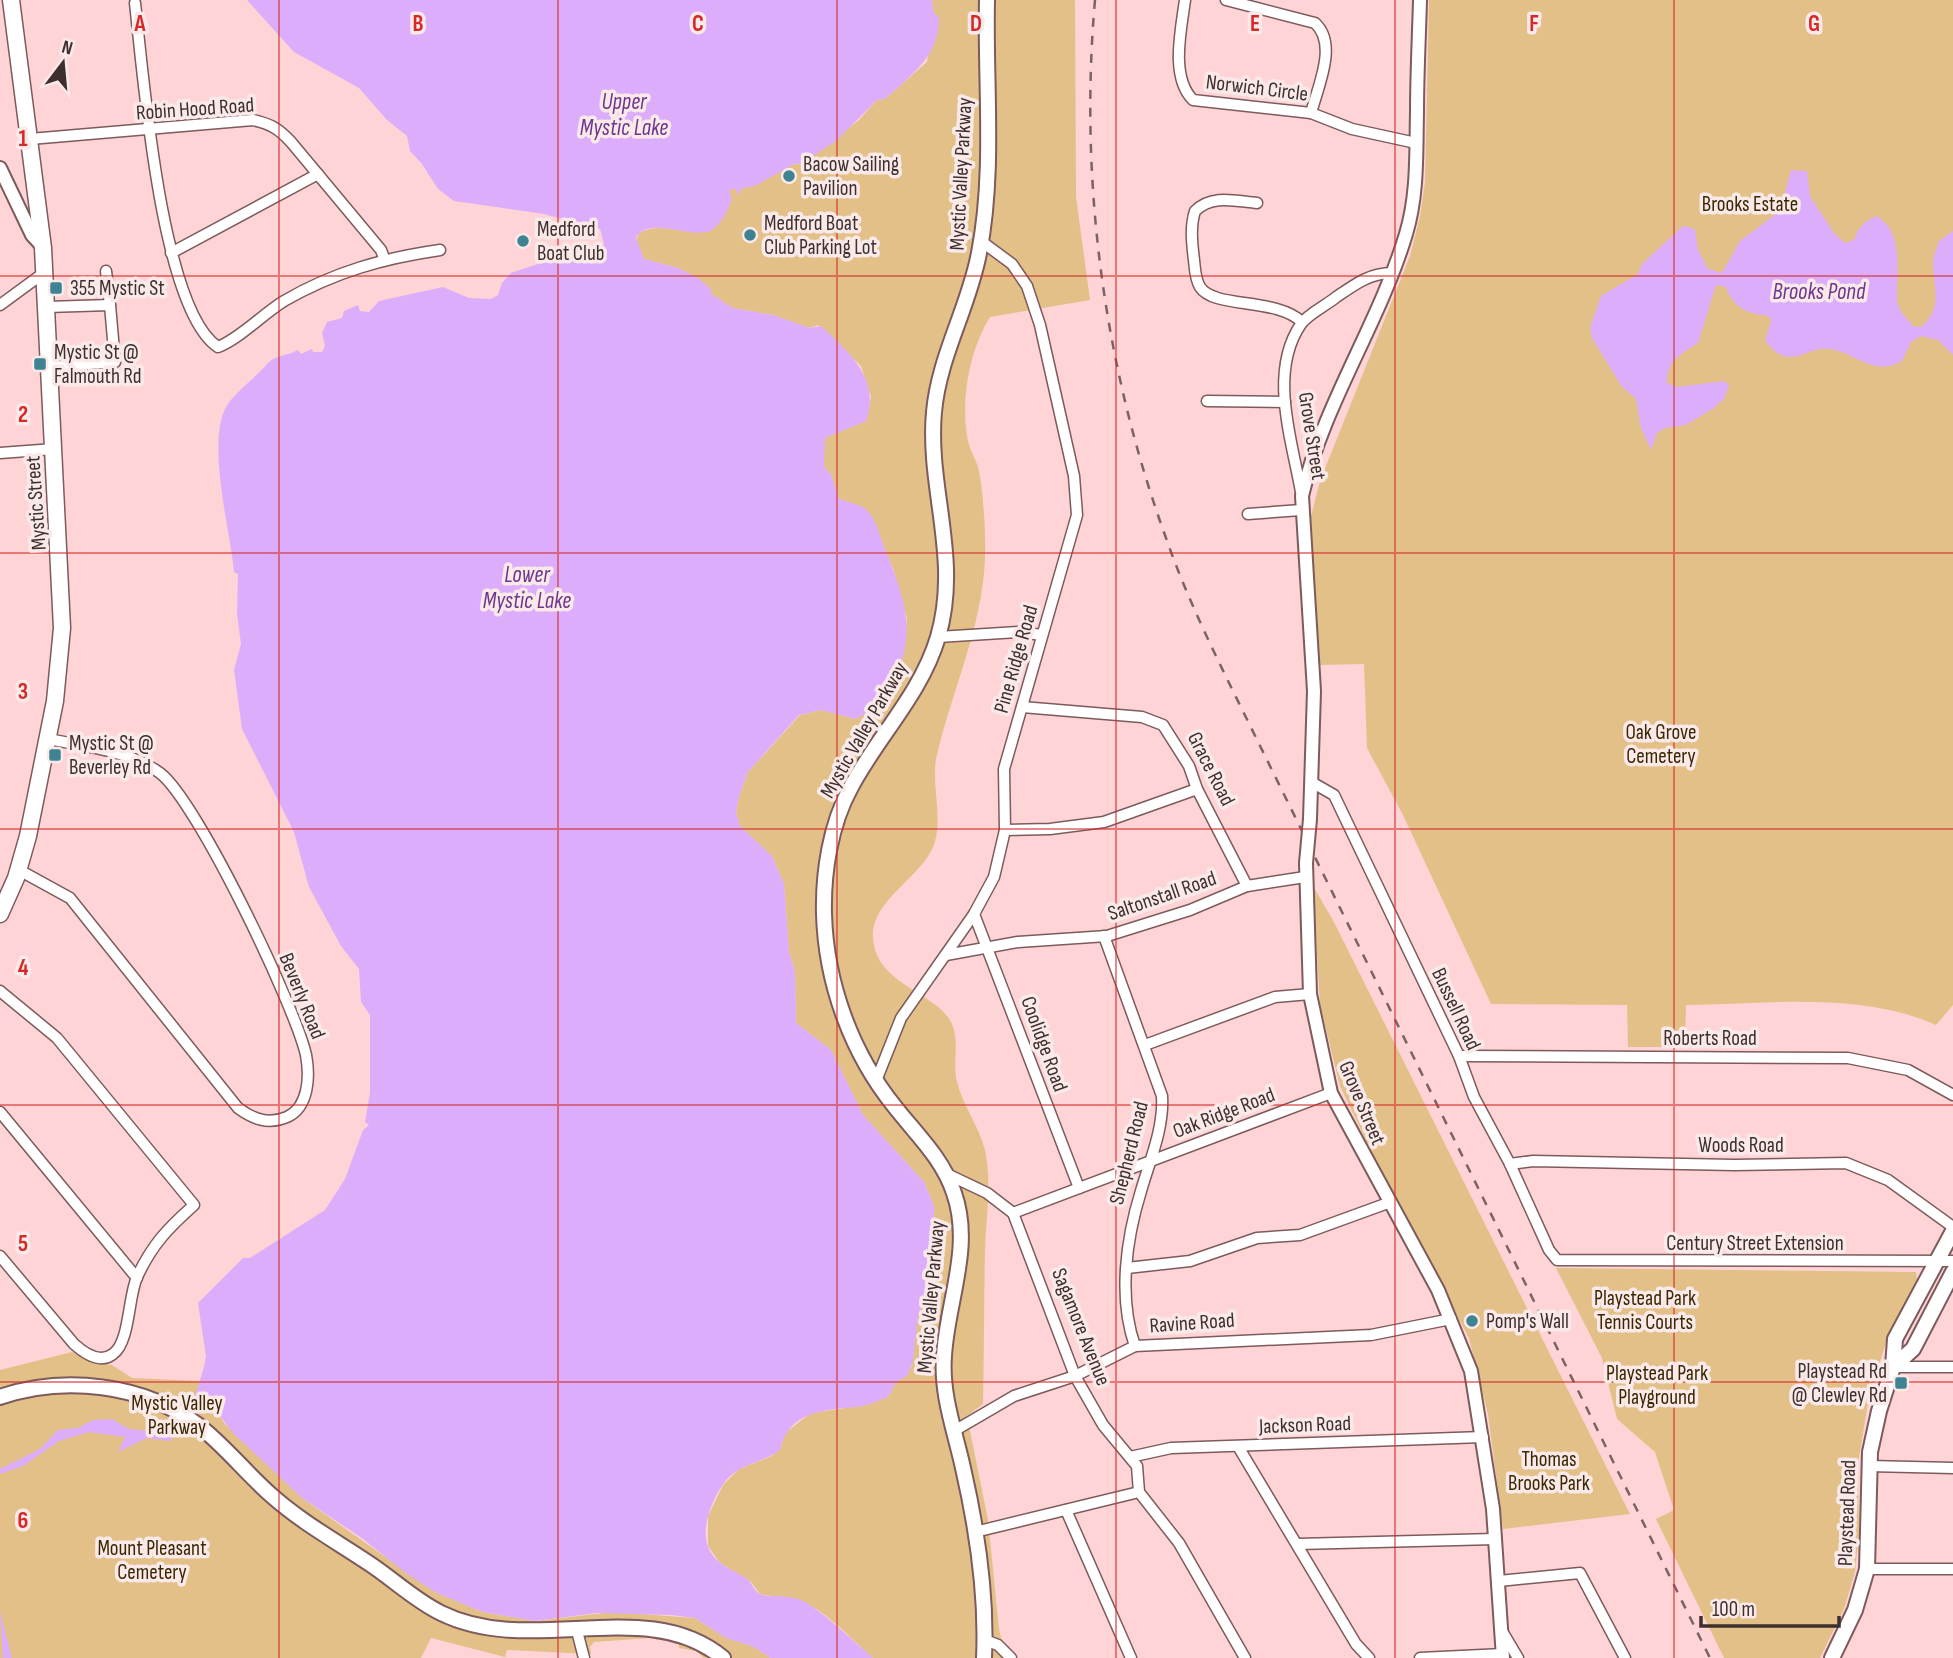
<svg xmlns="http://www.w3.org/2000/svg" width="1953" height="1658" font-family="'Sofia Sans Condensed',sans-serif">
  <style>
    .green { fill: #e2c087 }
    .water { fill: #dcadfa }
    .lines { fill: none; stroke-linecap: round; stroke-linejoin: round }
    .minor-casing { stroke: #7d5a5b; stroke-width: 13 }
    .tertiary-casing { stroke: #7d5a5b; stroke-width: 16 }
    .secondary-casing { stroke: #7d5a5b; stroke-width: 18 }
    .trunk-casing { stroke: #7d5a5b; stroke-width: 19 }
    .minor { stroke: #fff; stroke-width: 10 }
    .tertiary { stroke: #fff; stroke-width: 12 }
    .secondary { stroke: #fff; stroke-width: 14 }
    .trunk { stroke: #fff; stroke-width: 16 }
    .rail { stroke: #7b6364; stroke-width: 2.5; stroke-dasharray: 9 9; stroke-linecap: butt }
    .tertiary-bridge-casing { stroke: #7d5a5b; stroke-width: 16; stroke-linecap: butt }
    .tertiary-bridge { stroke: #fff; stroke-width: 12 }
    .grid { fill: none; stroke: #d62828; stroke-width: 2; stroke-opacity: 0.55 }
    .poi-dot { fill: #3f8292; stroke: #fae9e9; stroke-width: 2.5 }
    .labels { text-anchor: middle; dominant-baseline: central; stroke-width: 7; stroke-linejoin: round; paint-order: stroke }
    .street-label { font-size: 21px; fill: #3e2f2f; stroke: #fae9e9 }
    .poi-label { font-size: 21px; fill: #3e2f2f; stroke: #fae9e9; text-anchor: start }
    .park-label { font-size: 21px; fill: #3a2701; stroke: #fae9e9 }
    .water-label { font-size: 23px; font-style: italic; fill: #6e358d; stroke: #fae9e9 }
    .grid-label { font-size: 23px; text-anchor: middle; font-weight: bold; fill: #d62828; stroke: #fae9e9; stroke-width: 7; stroke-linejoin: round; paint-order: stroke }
  </style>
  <rect width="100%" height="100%" fill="#fed4d6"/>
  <g class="green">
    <path d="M932,0H1075L1076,197L1090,300L990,317C969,351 960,402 968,441C970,451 977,461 979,471C984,499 987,544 984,573C978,637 950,697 936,759C931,790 946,826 930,853C915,880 870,904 873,938C876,986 938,992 952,1024C960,1043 952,1063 957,1082C963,1106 979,1126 985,1150C992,1182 986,1218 985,1251C984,1302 984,1353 983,1404L967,1416L988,1520L999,1629L1006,1658H873C852,1640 825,1609 798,1600C785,1595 772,1597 760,1594L751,1582L720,1563L708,1546V1516L723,1485L739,1469L772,1456L781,1447L785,1433L811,1413L866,1405L888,1397L896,1382L911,1368L918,1316L935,1260L934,1206L924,1182L863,1115L831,1050L796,1023L795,971L789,952L784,884L772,856L740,826L736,813L739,796L748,772L800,715L821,710L856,719L882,701L893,682L901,665L907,619L894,571L871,516L864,508L839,499L831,475L824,466V438L866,421L871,397L861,366L818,325L810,328L773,315L733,308L711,294V289L697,278L678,268L644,259L636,241L639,233C676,214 707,260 732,199L728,191L735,188L739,195L742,188C764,185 781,164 802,163L858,121L877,100L885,99L927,62L934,13Z"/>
    <path d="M1429,0H1953V1005L1936,1025C1860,991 1768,1004 1686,1005L1685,1047H1628L1627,1005L1491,1004L1403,815L1367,748L1364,664L1319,665L1310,520L1320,481L1410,256L1420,216L1425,182Z"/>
    <path d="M1313,886L1334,922L1630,1514L1503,1529L1488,1414L1469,1338L1392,1195L1340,1086L1320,1005Z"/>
    <path d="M1556,1268L1916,1272L1917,1279L1888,1336L1869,1397L1858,1464L1859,1533L1855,1572L1844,1609L1820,1658H1724L1656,1519L1674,1510L1655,1452L1617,1419L1602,1358Z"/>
    <path d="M72,1352L94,1362L112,1365L132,1378L199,1381L224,1423L302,1498L435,1592L483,1612L535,1621L613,1612L695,1618L726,1638L752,1646L771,1658H704L696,1651L679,1648V1643L649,1638L594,1642L590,1647L591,1654L507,1650L505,1657L431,1638L421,1658H0V1370Z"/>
  </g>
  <g class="water">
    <path d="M247,0H932L934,13L939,17C940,56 911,75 885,99L877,100L836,141L802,163L794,164L755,186L742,188L739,195L735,188L729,191L732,199C728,209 721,226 710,231C690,239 648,215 636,238L644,259L678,268L698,278L711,289V294L733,308L773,315L810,328L821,326C849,352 881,379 866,421L825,438L824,466L831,475L839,499C847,502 858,504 864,508C875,515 880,536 884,547C893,569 904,595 906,619C910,658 891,702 856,719L821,710L799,715L748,772L739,796L736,813L740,826L772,856L784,884L789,952L795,971L796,1023L831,1050L863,1115L924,1182L934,1206L935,1260L918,1316L913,1361L907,1376L896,1382L888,1397C878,1401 867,1406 856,1407C823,1410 789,1411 780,1450C764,1462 743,1463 728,1478C713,1495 697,1532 711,1553C720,1566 733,1570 746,1578C752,1582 753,1590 760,1594C769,1598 791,1593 807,1603C831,1619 851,1639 873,1658H771L752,1646L726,1638L695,1618L671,1615L597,1613L535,1621L483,1612L468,1606L435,1592L407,1574L363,1539L302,1498L233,1433L213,1407C195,1409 184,1431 169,1441L147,1438L118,1452L125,1437L89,1432L59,1441L23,1466L0,1474V1469L40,1449L58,1430L78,1428L93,1420L112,1419L129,1429L148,1431L169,1426L176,1421L196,1393L204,1367L206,1356L198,1303L243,1258H250L325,1210L345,1179L363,1130L369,1125L365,1122L370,1093V1015L361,1002L359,969L341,946L309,887L294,832L242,729L234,670L241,644L237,614L238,574L234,572C231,532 203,433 230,401C242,387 257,376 268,363C274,356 289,355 298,350L301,354L312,349L313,352H322L325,346L322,333L327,322L342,318L344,311L358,305L360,311L369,312L379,301L443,287L469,298L491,299L498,295L502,283L511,273L538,264L595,254L604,244L600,229L544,214L454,201L438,189L422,164L410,151L407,136L387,120L359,88L294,52Z"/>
    <path d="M1791,170L1807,171L1810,196L1834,233L1845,243L1854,240C1859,227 1863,222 1876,216C1905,231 1896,274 1897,302L1901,312L1913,326L1921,327C1944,307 1933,288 1933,263C1933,256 1937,248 1939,241L1953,231V355L1938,340L1921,336L1911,342L1902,361C1873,378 1856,352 1829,349C1806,346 1789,374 1765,340L1771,321L1769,316C1748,314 1733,308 1726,287L1716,285L1698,343C1681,354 1667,360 1667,383L1677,387L1724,381L1729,385L1724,399L1714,408L1686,425L1665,428L1657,433L1651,450L1641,428L1636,399L1622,387L1592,338L1590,328L1601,296L1638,274L1642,264L1683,226L1695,229L1698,250L1708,269L1722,273L1740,241L1780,211Z"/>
    <path d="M0,1612L12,1658H3Z"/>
  </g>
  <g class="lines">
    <g class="minor-casing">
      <g id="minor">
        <path d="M1185,0C1181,30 1170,77 1193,100L1311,113L1352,129L1416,143"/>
        <path d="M1226,0L1315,23C1338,44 1318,86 1311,113"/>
        <path d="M135,3C143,73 161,310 218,347C239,339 263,314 284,301C334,272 384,258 440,250"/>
        <path d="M30,139L253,120C271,124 279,129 291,142L381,250L384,258"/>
        <path d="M1257,203C1235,201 1212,194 1195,211C1190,226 1192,244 1194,260C1195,269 1195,279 1200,287C1214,309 1276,297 1302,322"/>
        <path d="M171,253L318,174"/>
        <path d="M106,271L110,305"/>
        <path d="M0,305L45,272"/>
        <path d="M47,307L110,305L115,362L50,367"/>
        <path d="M1207,401L1285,402"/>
        <path d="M0,453L54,449"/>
        <path d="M1301,492C1292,440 1268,372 1301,324C1308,314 1325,306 1335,298C1354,285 1369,273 1392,273"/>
        <path d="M1248,514L1301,510"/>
        <path d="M938,637L1019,632L1042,635"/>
        <path d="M1022,707L1142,717L1163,725L1189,766L1197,789L1247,886"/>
        <path d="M1313,783L1334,795L1459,1056L1474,1097L1510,1164L1549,1250L1557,1260L1953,1261"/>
        <path d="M1005,830L1050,829L1104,822L1197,789"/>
        <path d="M19,870L70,898L238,1108C253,1119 268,1125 287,1117C309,1107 310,1076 306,1055C295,1006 197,801 160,773C128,750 86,747 49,739"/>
        <path d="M974,914L1079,1188"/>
        <path d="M1104,936L1162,1096C1164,1128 1150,1160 1141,1191C1126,1239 1118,1298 1135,1346"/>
        <path d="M946,955L1018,942L1107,936L1190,910L1247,886L1305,877"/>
        <path d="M0,991L57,1038L194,1205C167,1229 152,1245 137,1277C128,1297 130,1342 113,1354C100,1364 84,1353 74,1344L0,1256"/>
        <path d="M1145,1045L1275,997L1310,994"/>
        <path d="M1459,1056L1848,1058L1908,1070L1953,1095"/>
        <path d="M876,1081L901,1018L974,914L994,877L1005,830L1004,769L1077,515L1074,476L1040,325L1027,286L1012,264L981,241"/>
        <path d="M0,1112L137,1278"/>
        <path d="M1510,1164L1533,1161L1734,1165L1846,1163L1888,1180L1953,1227"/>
        <path d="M947,1174L987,1193L1013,1213L1075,1376L1103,1425L1137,1466L1139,1492L1179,1543L1245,1658"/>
        <path d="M1013,1213L1331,1093"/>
        <path d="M1127,1268L1190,1261L1257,1238L1300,1235L1388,1203"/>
        <path d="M1893,1367H1953"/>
        <path d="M954,1431L1014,1396L1075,1376L1135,1346L1371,1335L1451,1319"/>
        <path d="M1239,1448L1356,1644L1369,1658"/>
        <path d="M1130,1457L1171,1448L1483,1437"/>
        <path d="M1869,1466L1953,1468"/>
        <path d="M1066,1510L1131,1658"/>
        <path d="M975,1532L1139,1492"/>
        <path d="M1298,1544L1495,1539"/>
        <path d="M1867,1569H1953"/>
        <path d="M1499,1581L1580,1573L1625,1658"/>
        <path d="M577,1631L584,1658"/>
        <path d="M1502,1631L1518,1658"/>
        <path d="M985,1640L998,1645L1011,1658"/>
        <path d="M1420,1658L1503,1654"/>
      </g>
    </g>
    <g class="tertiary-casing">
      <g id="tertiary">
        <path d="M0,168L32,235L43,247"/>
        <path d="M1310,819L1314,691L1302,496C1323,405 1379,324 1406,234C1418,194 1416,153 1417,112C1417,75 1419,37 1420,0"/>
        <path d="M1306,863L1310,994L1331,1093L1438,1290L1471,1371L1493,1509L1503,1658"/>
      </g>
    </g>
    <g class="secondary-casing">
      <g id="secondary">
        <path d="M1893,1367L1913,1349L1953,1272"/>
        <path d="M0,1397C64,1375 143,1384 198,1425C225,1446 246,1473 271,1495C300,1521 334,1540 367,1562C392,1578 414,1600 441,1613C532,1658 646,1594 723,1658"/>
        <path d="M984,1658C987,1595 977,1529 963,1468C955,1431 941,1395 944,1356C947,1302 973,1247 954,1193C943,1159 917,1135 895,1107C852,1054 826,984 824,914C823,873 830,825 851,787C878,736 921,694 938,637C961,558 927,488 934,412C939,356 969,307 979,253C995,171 985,83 987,0"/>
        <path d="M1832,1658L1855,1610L1867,1569L1870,1452L1879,1411L1893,1367L1895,1339L1953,1231"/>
      </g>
    </g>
    <g class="trunk-casing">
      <path id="trunk" d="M0,914L16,878L28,836L55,701L62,628L43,248L11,0"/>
    </g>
    <use href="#minor" class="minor"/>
    <use href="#tertiary" class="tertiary"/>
    <use href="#secondary" class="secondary"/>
    <use href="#trunk" class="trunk"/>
    <path class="rail" d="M1095,0C1079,182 1104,367 1166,538C1184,590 1208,640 1232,689L1710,1658"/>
    <g class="tertiary-bridge-casing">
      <path id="tertiary-bridge" d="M1306,863L1310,819"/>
    </g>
    <use href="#tertiary-bridge" class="tertiary-bridge"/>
  </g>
  <path class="grid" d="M279,0V1658M558,0V1658M837,0V1658M1116,0V1658M1395,0V1658M1674,0V1658M0,276H1953M0,553H1953M0,829H1953M0,1105H1953M0,1382H1953"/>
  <g class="poi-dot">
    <circle cx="789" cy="176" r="7"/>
    <circle cx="750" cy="235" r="7"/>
    <circle cx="523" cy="241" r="7"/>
    <rect x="49" y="281" width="14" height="14" rx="3.5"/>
    <rect x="33" y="357" width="14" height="14" rx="3.5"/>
    <rect x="48" y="748" width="14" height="14" rx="3.5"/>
    <circle cx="1472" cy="1321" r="7"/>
    <rect x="1894" y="1376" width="14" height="14" rx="3.5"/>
  </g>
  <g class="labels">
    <g class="street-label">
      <text transform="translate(1257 88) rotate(7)">Norwich Circle</text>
      <text transform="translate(195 109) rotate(-4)">Robin Hood Road</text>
      <text transform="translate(961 174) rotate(-87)">Mystic Valley Parkway</text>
      <text transform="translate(1312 436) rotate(81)">Grove Street</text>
      <text transform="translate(36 503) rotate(-94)">Mystic Street</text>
      <text transform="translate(1016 659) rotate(-74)">Pine Ridge Road</text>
      <text transform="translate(864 730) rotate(-60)">Mystic Valley Parkway</text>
      <text transform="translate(1211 769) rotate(63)">Grace Road</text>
      <text transform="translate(1162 896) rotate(-19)">Saltonstall Road</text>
      <text transform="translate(302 996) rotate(68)">Beverly Road</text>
      <text transform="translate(1456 1009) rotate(65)">Bussell Road</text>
      <text x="1710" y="1038">Roberts Road</text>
      <text transform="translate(1044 1044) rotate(70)">Coolidge Road</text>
      <text transform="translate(1362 1103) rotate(67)">Grove Street</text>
      <text transform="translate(1224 1113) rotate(-21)">Oak Ridge Road</text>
      <text x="1741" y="1145">Woods Road</text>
      <text transform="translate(1129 1153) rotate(-76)">Shepherd Road</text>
      <text x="1755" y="1243">Century Street Extension</text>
      <text transform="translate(931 1297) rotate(-85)">Mystic Valley Parkway</text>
      <text transform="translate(1192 1323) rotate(-4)">Ravine Road</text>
      <text transform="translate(1081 1327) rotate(68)">Sagamore Avenue</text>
      <text transform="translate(1305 1425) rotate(-2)">Jackson Road</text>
      <text transform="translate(1847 1513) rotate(-88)">Playstead Road</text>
    </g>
    <g class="poi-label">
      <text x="803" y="164">Bacow Sailing<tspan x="803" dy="24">Pavilion</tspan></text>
      <text x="764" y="223">Medford Boat<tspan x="764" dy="24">Club Parking Lot</tspan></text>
      <text x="537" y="229">Medford<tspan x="537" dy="24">Boat Club</tspan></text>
      <text x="70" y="288">355 Mystic St</text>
      <text x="54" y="352">Mystic St @<tspan x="54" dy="24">Falmouth Rd</tspan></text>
      <text x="69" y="743">Mystic St @<tspan x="69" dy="24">Beverley Rd</tspan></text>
      <text x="1486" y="1321">Pomp's Wall</text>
      <text x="1887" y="1371" text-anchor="end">Playstead Rd<tspan x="1887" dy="24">@ Clewley Rd</tspan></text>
    </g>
    <g class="park-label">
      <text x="1750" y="204">Brooks Estate</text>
      <text x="1661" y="732">Oak Grove<tspan x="1661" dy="24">Cemetery</tspan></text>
      <text x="1645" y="1298">Playstead Park<tspan x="1645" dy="24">Tennis Courts</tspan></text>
      <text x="1657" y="1373">Playstead Park<tspan x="1657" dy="24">Playground</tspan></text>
      <text x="177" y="1403">Mystic Valley<tspan x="177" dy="24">Parkway</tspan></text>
      <text x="1549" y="1459">Thomas<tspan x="1549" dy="24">Brooks Park</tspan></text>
      <text x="152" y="1548">Mount Pleasant<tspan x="152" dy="24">Cemetery</tspan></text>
    </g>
    <g class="water-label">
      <text x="624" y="102">Upper<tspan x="624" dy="26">Mystic Lake</tspan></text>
      <text x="1819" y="292">Brooks Pond</text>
      <text x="527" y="575">Lower<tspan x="527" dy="26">Mystic Lake</tspan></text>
    </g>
  </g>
  <g class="grid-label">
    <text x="140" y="31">A</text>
    <text x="418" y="31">B</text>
    <text x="698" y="31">C</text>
    <text x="976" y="31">D</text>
    <text x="1255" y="31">E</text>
    <text x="1534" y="31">F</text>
    <text x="1814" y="31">G</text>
    <text x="23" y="146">1</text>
    <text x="23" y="422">2</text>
    <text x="23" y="699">3</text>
    <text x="23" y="975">4</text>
    <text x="23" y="1251">5</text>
    <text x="23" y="1528">6</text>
  </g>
  <g transform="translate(63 63) rotate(16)" stroke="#fae9e9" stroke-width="5" paint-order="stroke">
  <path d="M0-5L12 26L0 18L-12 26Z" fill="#3e2f2f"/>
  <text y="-10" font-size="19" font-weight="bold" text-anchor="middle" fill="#3e2f2f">N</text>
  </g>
  <path d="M1701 1616v10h138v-10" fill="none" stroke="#3e2f2f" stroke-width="3.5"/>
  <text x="1712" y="1616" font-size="21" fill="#3e2f2f" stroke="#fae9e9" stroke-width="5" paint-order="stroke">100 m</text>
</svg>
